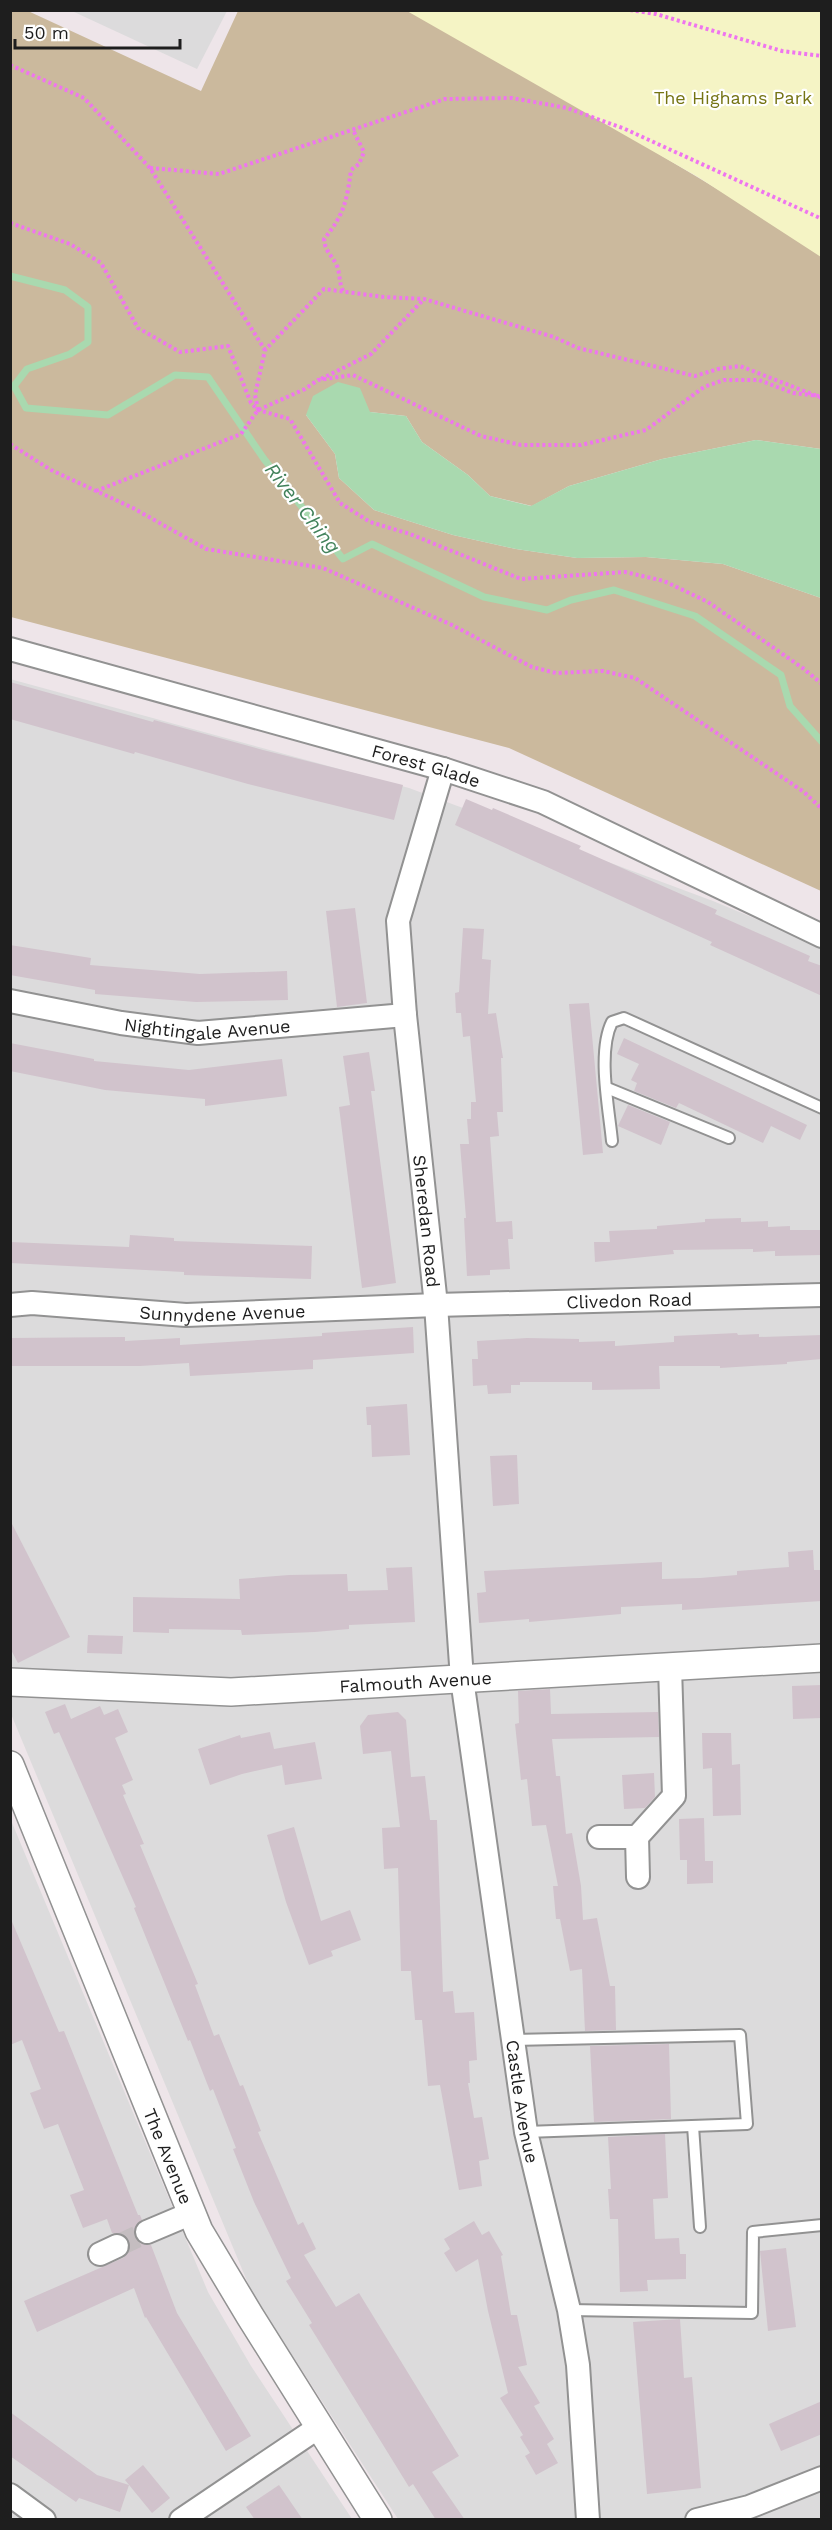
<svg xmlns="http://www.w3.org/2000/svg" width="832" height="2530" font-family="'Work Sans',sans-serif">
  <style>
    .residential { fill: #dcdbdc }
    .forest { fill: #cbb99d }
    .park { fill: #f5f4c5 }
    .water { fill: #a9d9af }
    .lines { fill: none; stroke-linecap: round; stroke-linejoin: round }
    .stream { stroke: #a9d9af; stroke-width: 7 }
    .building { fill: #d1c3cc }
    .minor-tunnel { stroke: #c4bdc0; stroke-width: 22; stroke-dasharray: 22 11; stroke-linecap: butt }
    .service-casing { stroke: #929292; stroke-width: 14 }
    .minor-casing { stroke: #929292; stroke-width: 26 }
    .tertiary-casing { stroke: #929292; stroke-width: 30 }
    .path { stroke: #ef75ef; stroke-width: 4; stroke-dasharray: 3 3; stroke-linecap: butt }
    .service { stroke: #fff; stroke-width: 10 }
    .minor { stroke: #fff; stroke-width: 22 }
    .tertiary { stroke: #fff; stroke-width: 27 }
    .labels { text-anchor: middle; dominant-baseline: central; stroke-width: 4.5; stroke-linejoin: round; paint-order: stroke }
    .park-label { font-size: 18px; fill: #757414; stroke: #fff }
    .street-label { font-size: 18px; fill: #1e1e1e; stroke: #fff }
    .water-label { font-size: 20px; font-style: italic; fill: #42825b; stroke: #fff }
  </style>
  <rect width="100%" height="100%" fill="#eee5e9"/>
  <g class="residential">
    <path d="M72,11H227L197,69Z"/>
    <path d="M10,679L409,788L713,901L821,946V2519H398L252,2293L11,1714Z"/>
    <path d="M10,1818L208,2292L251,2366L352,2519H11Z"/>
  </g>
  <path class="forest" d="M10,11H28L201,91L238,11H420L821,251V449L756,440L662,459L569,486L532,506L490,496L468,475L422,442L406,416L370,412L306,415L335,454L339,478L374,510L453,535L516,549L577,558L646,557L723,564L821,598V891L509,748L11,617Z"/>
  <path class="park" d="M407,11H821V257L698,177Z"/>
  <path class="water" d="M338,382L360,388L370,412L406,416L422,442L468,475L490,496L531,506L569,486L662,459L756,440L821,449V598L723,564L646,557L577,558L516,549L453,535L374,510L339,478L335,454L306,415L313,396Z"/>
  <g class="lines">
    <path class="stream" d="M10,276L65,290L88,307V342L70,354L27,369L14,386L26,408L108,415L175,375L208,377L264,459L343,559L372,544L484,597L547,610L571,600L614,590L695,616L781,675L790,706L822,742"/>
  </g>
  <g class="building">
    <path d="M10,682L153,722L154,720L263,750L403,785L394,820L248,784L135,752L134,754L10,719Z"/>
    <path d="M466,799L492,810L493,808L581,846L579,849L717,910L715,914L810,956L808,961L822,966V996L710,945L712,942L455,825Z"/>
    <path d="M355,908L367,1003L337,1007L326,911Z"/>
    <path d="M463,928L484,929L482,959L491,960L488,1014L496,1013L503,1058H501L503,1112H497L499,1136L490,1137L496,1222L512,1221L513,1239H508L510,1269L490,1270V1275L467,1276L464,1218H466L460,1144H469L467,1119H471V1102H476L470,1036L463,1037L461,1013H456L455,993L459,992Z"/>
    <path d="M10,945L91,958L90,965L200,974L287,971L288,1000L196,1002L95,994V990L10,975Z"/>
    <path d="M589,1003L603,1153L583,1155L569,1004Z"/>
    <path d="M624,1038L807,1125L800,1140L771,1126L763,1143L679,1103L676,1108L634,1091L637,1083L631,1080L639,1064L617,1054Z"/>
    <path d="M10,1043L94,1059V1061L189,1070L282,1059L287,1096L205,1106V1099L105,1090L10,1071Z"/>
    <path d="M369,1052L375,1091H371L396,1283L362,1288L339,1107L350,1105L343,1056Z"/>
    <path d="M628,1105L670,1122L661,1145L618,1126Z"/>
    <path d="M741,1218V1222L768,1221V1227L790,1226V1230H822V1255L775,1256V1251L753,1252V1249L673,1250L674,1254L595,1262L594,1242H610L609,1231L657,1229V1226L705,1222V1219Z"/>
    <path d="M130,1235L174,1238V1241L312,1246L311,1279L184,1275V1272L10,1263V1242L129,1247Z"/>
    <path d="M413,1327L414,1353L313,1360V1369L190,1376L189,1363L140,1366H12L11,1338L125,1337V1341L180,1338V1345L322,1336V1333Z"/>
    <path d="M737,1333L738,1335L759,1334V1337L822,1335V1359L787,1362V1364L720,1368V1366H659L660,1389L592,1390V1382H520V1385H511V1393L488,1394L487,1385L473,1386L472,1359H478L477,1341L527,1338L579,1339V1342L615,1341V1346L674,1342V1336Z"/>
    <path d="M407,1404L410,1455L372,1457L371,1425H367L366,1407Z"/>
    <path d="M517,1455L519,1504L493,1506L490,1456Z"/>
    <path d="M10,1520L70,1637L18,1663L10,1648Z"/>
    <path d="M813,1550L814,1570H822V1601L682,1610V1604L621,1607V1614L529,1622V1619L479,1623L477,1593L486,1592L484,1571L662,1562V1579L700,1578L737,1575V1571L789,1567L788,1552Z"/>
    <path d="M412,1567L415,1622L349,1625V1629L315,1632L242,1635L241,1630L169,1629V1633L133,1632V1597L240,1599L239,1579L289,1575L347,1574L348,1591L388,1590L386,1568Z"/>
    <path d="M88,1635L123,1636L122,1654L87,1653Z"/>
    <path d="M822,1685V1718L793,1719L792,1686Z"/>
    <path d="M550,1689L551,1714L658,1712L659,1737L552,1739L556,1776H560L566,1834L572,1833L581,1886L583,1920L597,1918L610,1986H615L616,2030L585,2031L582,1969L570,1971L560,1919H556L553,1886H558L546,1825L532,1826L527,1779L521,1780L515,1724L519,1723L518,1691Z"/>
    <path d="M65,1704L71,1719L100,1706L104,1715L118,1709L128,1732L115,1738L133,1780L122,1785L126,1794L123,1795L144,1844L140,1845L198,1984L195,1985L214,2036L219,2034L240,2086L243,2085L261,2131L258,2132L298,2225L303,2222L316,2249L304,2255L336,2307L359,2293L459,2456L432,2472L465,2520H436L413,2484L409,2487L309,2325L312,2323L286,2281L291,2278L254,2202L233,2149L236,2148L213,2089L210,2091L190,2040L188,2041L134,1908L136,1907L59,1732L54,1734L45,1712Z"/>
    <path d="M398,1712L406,1720L411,1777L425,1776L430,1820H437L443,1992L453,1991L455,2013L474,2012L477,2060L469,2061L470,2083H468L474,2118L482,2117L489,2159L479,2161L482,2186L459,2190L440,2085L428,2086L422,2020H415L411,1971H401L398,1868L384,1869L382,1828L400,1827L391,1751L363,1754L360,1726L368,1715Z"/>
    <path d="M270,1732L274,1749L315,1742L322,1779L285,1785L282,1765L242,1774L210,1785L198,1749L240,1735L241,1738Z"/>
    <path d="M702,1733H731L732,1765L740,1764L741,1815L713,1816L712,1768L703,1769Z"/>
    <path d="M654,1773L655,1797L645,1808L624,1809L622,1775Z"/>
    <path d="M704,1818L705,1861H713V1883L687,1884V1860H680L679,1819Z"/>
    <path d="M294,1827L321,1921L350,1910L361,1940L331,1951L333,1956L309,1965L286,1902L267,1835Z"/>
    <path d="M10,1917L59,2032L64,2031L138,2215H140L142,2220L134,2230L135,2238L139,2243L151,2245L177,2313L251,2436L226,2451L146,2317L145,2318L134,2288L37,2332L24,2301L123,2258L128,2253L130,2247L125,2235L112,2233L107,2219L83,2228L70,2195L84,2190L58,2124L44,2129L30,2093L41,2089L22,2040L10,2045Z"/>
    <path d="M669,2044L671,2119L594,2122L590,2046Z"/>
    <path d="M665,2134L668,2198L653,2199L655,2239L679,2238L680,2254H686V2279L647,2280L648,2291L620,2292L618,2219H610L608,2189H611L608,2137Z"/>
    <path d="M474,2221L482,2235L489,2231L503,2255L501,2256L511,2315H517L527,2365L518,2367L540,2403L534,2406L554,2439L547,2444L558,2463L536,2475L525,2456L530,2453L520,2437L523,2435L500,2398L508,2393L488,2311L478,2259L456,2272L444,2253L450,2249L444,2239Z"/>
    <path d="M786,2248L796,2327L768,2331L760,2251Z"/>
    <path d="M680,2319L684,2378L692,2377L701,2488L647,2494L633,2322Z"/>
    <path d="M822,2401V2434L781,2451L769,2424Z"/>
    <path d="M10,2412L97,2475L129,2485L120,2512L79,2498L76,2502L10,2456Z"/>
    <path d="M143,2465L170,2498L152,2513L125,2480Z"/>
    <path d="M279,2485L303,2520H255L246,2507Z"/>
  </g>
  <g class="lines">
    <path class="minor-tunnel" d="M117,2246L147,2232"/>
    <g class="service-casing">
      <g id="service">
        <path d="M607,1088L729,1138"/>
        <path d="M612,1141C609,1109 597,1052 612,1022L624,1018L822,1108"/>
        <path d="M513,2040L740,2035L747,2124L526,2132"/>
        <path d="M693,2126L700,2227"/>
        <path d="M569,2310L752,2313L753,2232L822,2225"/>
      </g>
    </g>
    <g class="minor-casing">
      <g id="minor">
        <path id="s1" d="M10,649L443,769L543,802L822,936"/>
        <path id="s2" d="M443,769L398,921L405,1015L436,1305L462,1679L526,2132L569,2310L578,2365L588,2520"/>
        <path id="s3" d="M10,1001L121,1023L198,1033L405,1015"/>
        <path id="s4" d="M10,1305L32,1303L186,1315L436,1305L822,1295"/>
        <path d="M599,1837H637"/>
        <path d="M638,1877L637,1837L674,1796L670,1667"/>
        <path d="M147,2232L192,2213"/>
        <path d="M100,2254L117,2246"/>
        <path d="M10,2495L44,2520"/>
        <path d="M181,2520L319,2427"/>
        <path d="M697,2520L749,2507L822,2478"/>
      </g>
    </g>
    <g class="tertiary-casing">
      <g id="tertiary">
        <path id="s5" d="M10,1682L231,1692L822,1658"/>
        <path id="s6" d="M10,1765L199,2231L250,2316L378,2520"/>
      </g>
    </g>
    <g class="path">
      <path d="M630,10L656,14L782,51L822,56"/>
      <path d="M10,65L84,98L150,168L265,350"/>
      <path d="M150,168L219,174L445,99L512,98L567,108L625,129L822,219"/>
      <path d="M10,223L70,244L101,263L138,328L180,352L228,346L251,403L258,410L290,419L340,503L370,522L410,534L521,579L625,572L664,581L708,602L804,669L822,684"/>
      <path d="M343,291C339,283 340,273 337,266C332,255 325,252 324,239C344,215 347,200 351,170L359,164L364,152L353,130"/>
      <path d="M321,379L371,354L424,299"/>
      <path d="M258,410L255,395L265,350L324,289L384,297L424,299L554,337L578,348L695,376L718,369L740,366L822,398"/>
      <path d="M10,444L51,470L133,508L206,549L323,568L452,625L532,667L556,673L603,671L635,678L804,792L822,809"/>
      <path d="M96,491L241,434L258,410L305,389L318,380L353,375L481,436L521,445H581L646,430L704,387L724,380H759L793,393L819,396"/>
    </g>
    <use href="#service" class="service"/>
    <use href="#minor" class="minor"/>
    <use href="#tertiary" class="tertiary"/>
  </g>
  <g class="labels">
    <g class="park-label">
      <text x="733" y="97">The Highams Park</text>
    </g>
    <g class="street-label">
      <text stroke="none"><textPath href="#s1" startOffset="432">Forest Glade</textPath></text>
      <text stroke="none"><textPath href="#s3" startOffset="200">Nightingale Avenue</textPath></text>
      <text stroke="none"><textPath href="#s2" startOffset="460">Sheredan Road</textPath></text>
      <text stroke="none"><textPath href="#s4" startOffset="620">Clivedon Road</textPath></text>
      <text stroke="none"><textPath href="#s4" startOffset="213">Sunnydene Avenue</textPath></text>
      <text stroke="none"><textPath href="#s5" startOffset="406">Falmouth Avenue</textPath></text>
      <text stroke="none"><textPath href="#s2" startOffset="1346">Castle Avenue</textPath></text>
      <text stroke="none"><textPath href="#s6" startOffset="422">The Avenue</textPath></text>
    </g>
    <g class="water-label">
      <text transform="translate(303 508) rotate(52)">River Ching</text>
    </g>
  </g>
  <rect width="832" height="2530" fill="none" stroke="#1e1e1e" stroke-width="24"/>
  <path d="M15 39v9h165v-9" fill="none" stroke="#1e1e1e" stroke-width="3"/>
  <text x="24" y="39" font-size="18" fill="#1e1e1e" stroke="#ffffff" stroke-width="4.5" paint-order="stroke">50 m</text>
</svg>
